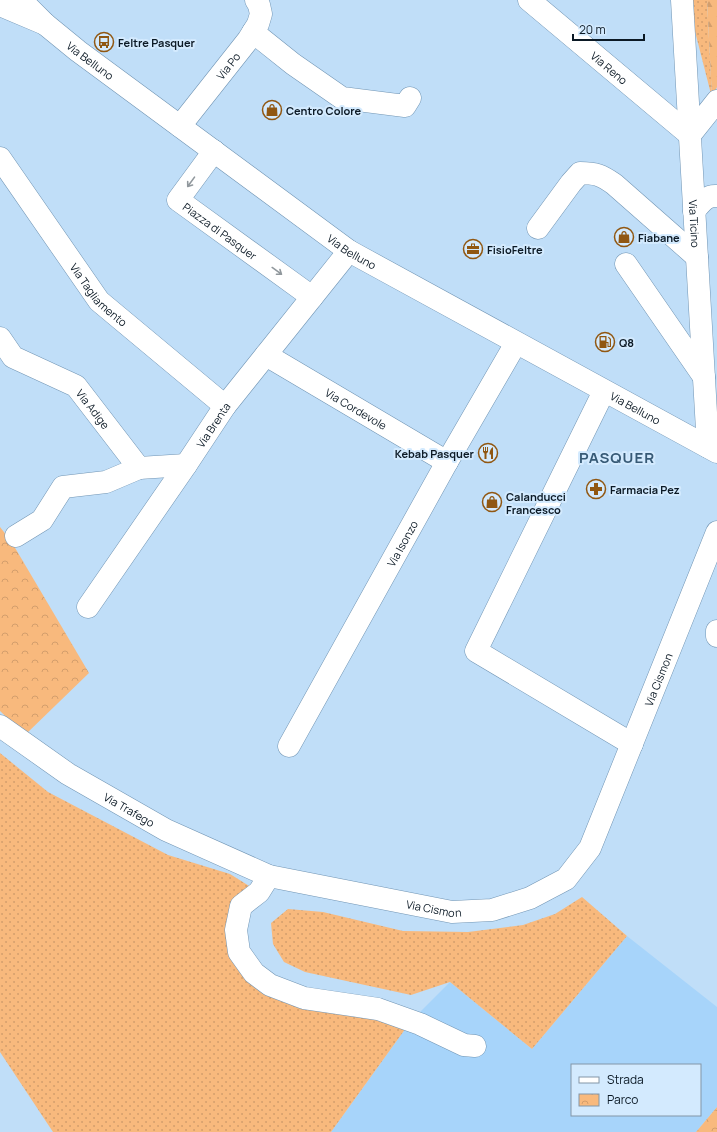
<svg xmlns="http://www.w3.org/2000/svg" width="717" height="1132" font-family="Manrope,sans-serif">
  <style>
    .built { fill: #a7d4fa; fill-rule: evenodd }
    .grass { fill: url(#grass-dots) }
    .forest { fill: url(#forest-firs) }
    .park { fill: url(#park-crowns) }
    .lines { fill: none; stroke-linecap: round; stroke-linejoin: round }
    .minor-casing { stroke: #7195b4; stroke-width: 23 }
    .major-casing { stroke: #7195b4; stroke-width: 23 }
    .minor { stroke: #fff; stroke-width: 22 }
    .major { stroke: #fff; stroke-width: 22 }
    .oneway { stroke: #91989d }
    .labels { text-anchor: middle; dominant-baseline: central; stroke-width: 4; stroke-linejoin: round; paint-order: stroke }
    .poi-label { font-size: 11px; font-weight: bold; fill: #0b1925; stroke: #d3eafe; text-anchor: start }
    .street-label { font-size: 11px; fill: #0b1925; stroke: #d3eafe }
    .district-label { font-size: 15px; font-weight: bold; letter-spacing: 1px; fill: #375a76; stroke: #d3eafe }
  </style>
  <defs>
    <pattern id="grass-dots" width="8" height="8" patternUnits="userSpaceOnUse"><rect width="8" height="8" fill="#f8b97d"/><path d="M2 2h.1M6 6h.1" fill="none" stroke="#d39e6c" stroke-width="1.8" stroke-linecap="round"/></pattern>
    <pattern id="forest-firs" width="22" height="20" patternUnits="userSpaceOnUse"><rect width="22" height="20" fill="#f8b97d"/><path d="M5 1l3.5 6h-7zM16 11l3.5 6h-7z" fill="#d39e6c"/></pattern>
    <pattern id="park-crowns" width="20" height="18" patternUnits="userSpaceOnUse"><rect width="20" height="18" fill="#f8b97d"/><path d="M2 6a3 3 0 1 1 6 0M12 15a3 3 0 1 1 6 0" fill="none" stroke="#d39e6c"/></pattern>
  </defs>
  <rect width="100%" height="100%" fill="#c0def8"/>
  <path class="built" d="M627,936L717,1007V1107L696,1132H331L411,1021L450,982L532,1049ZM572,1065H700V1115H572Z"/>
  <g class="grass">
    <path d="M687,0H707L712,98Z"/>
    <path d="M0,753L48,792L168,855L230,874L259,892L241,906L254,973L411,1021L331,1132H53L0,1052Z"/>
    <path d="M582,897L627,936L532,1049L450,982L411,995L305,972L284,962L273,944L271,923L288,909L323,912L403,931L468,932L523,925L555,914Z"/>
  </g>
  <path class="forest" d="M707,0H717V87L712,98Z"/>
  <g class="park">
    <path d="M0,527L11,541L89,673L25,735L0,711Z"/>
    <path d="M717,1107V1132H696Z"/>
  </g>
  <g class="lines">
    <g class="minor-casing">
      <g id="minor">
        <path id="s1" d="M529,0L690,135L717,101"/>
        <path id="s2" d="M682,0L708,447"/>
        <path d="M0,5L45,24"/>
        <path d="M253,32L293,64L342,98L405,106L410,98"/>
        <path id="s3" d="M180,126L248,40L258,24L261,14L259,5L256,0"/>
        <path id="s4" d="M214,151L178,200L312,297"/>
        <path id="s5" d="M0,158L99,301L225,406"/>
        <path d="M694,211C701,203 706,195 717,196"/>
        <path d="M538,228L571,183L580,173C596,173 601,175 614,184L697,257"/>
        <path d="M626,264L704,377"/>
        <path id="s6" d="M0,338L13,357L76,386L139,468L186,465"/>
        <path id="s7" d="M266,355L447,462"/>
        <path d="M604,391L476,651L632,744"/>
        <path d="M16,536L42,520L63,487L106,482L139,468"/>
        <path id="s8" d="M88,607L186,465L225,406L349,251"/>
        <path d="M717,631V636"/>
        <path id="s9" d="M0,726L68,774L166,830L269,876L452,912L492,910L530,898L566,879L590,848L717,532"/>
        <path id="s10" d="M289,746L447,462L516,343"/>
        <path d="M269,876L259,892L241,906L236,930L239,952L254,973L270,985L304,998L378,1009L420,1024L464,1045L475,1046"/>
      </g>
    </g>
    <g class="major-casing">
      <g id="major">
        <path id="s11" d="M21,0L45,24L78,51L349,251L717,452"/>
      </g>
    </g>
    <use href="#minor" class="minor"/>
    <use href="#major" class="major"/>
  </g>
  <defs><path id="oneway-shaft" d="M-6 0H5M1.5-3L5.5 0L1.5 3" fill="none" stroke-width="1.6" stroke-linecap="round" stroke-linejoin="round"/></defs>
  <g class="oneway">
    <use href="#oneway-shaft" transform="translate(191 182) rotate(126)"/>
    <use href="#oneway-shaft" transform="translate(277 271) rotate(36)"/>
  </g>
  <defs>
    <g id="bus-ring" transform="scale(1)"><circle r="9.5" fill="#d3eafe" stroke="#905712" stroke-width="1.5"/><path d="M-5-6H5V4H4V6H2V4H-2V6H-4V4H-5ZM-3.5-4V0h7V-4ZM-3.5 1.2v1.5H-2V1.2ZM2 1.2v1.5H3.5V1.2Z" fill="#905712"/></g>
    <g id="shop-ring" transform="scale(1)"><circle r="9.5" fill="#d3eafe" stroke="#905712" stroke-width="1.5"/><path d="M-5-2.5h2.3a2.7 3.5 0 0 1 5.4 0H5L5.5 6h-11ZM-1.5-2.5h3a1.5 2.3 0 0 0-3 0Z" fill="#905712"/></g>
    <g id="office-ring" transform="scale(1)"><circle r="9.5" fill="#d3eafe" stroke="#905712" stroke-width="1.5"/><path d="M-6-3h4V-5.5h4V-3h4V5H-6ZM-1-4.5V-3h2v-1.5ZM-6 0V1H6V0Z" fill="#905712"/></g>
    <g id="fuel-ring" transform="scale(1)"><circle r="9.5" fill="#d3eafe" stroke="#905712" stroke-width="1.5"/><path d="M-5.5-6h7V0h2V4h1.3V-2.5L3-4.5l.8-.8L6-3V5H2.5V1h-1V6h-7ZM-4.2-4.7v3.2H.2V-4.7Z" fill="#905712"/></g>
    <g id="restaurant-ring" transform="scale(1)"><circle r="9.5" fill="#d3eafe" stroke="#905712" stroke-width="1.5"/><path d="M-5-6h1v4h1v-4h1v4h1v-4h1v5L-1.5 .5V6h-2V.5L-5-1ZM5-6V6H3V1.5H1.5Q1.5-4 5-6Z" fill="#905712"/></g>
    <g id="pharmacy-ring" transform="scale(1)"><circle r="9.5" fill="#d3eafe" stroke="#905712" stroke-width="1.5"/><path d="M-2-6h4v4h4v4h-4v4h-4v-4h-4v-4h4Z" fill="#905712"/></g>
  </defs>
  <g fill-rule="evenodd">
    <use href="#bus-ring" x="104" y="42"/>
    <use href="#shop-ring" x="272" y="110"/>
    <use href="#shop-ring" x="624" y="237"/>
    <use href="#office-ring" x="473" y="249"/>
    <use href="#fuel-ring" x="605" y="342"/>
    <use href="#restaurant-ring" x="488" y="453"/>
    <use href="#pharmacy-ring" x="596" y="489"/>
    <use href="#shop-ring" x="492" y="502"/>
  </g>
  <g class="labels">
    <g class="poi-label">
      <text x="118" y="42">Feltre Pasquer</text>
      <text x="286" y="110">Centro Colore</text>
      <text x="638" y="237">Fiabane</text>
      <text x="487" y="249">FisioFeltre</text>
      <text x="619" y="342">Q8</text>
      <text x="474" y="453" text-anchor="end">Kebab Pasquer</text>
      <text x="610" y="489">Farmacia Pez</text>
      <text x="506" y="496">Calanducci<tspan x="506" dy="13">Francesco</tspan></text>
    </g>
    <g class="street-label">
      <text stroke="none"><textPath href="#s11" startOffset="92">Via Belluno</textPath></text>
      <text stroke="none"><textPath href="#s3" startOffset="77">Via Po</textPath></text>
      <text stroke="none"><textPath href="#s1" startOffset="105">Via Reno</textPath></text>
      <text stroke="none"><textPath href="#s2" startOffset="224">Via Ticino</textPath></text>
      <text stroke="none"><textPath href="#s4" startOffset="113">Piazza di Pasquer</textPath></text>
      <text stroke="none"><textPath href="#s11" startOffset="416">Via Belluno</textPath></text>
      <text stroke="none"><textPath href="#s5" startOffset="169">Via Tagliamento</textPath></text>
      <text stroke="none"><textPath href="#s7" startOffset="105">Via Cordevole</textPath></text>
      <text stroke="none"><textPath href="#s11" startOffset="740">Via Belluno</textPath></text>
      <text stroke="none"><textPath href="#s6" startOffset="121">Via Adige</textPath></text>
      <text stroke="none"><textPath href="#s8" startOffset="221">Via Brenta</textPath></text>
      <text stroke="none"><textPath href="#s10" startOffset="232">Via Isonzo</textPath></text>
      <text stroke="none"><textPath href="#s9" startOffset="837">Via Cismon</textPath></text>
      <text stroke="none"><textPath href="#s9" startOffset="154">Via Trafego</textPath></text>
      <text stroke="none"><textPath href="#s9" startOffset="477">Via Cismon</textPath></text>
    </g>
    <g class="district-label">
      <text x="617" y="457">PASQUER</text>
    </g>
  </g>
  <rect x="571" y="1064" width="130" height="52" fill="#d3eafe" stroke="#8396a7"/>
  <rect x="579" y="1077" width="20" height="6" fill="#ffffff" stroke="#8396a7"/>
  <text x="607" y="1084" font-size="12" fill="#0b1925">Strada</text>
  <rect x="579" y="1094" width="20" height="12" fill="url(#park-crowns)" stroke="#8396a7"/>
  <text x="607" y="1104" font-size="12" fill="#0b1925">Parco</text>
  <path d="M573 34v6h71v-6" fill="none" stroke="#0b1925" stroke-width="2"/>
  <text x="579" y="34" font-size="12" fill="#0b1925" stroke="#d3eafe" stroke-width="3" paint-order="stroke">20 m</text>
</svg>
